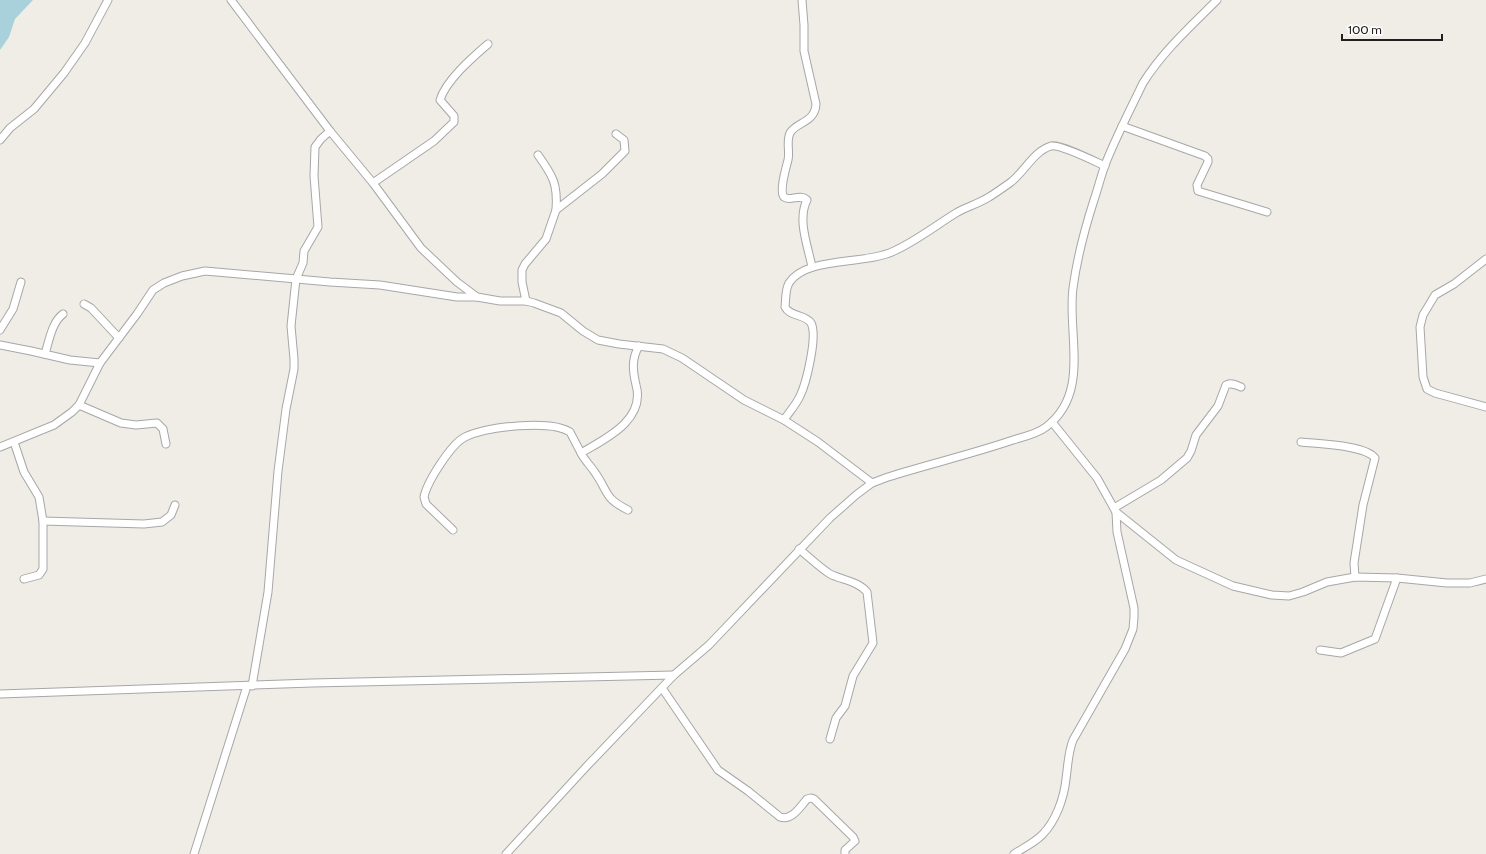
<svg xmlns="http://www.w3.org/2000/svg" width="1486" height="854" font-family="Cabin,sans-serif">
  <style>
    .water { fill: #a8d1dc }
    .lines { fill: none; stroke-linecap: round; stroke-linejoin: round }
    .minor-casing { stroke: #a7a7a7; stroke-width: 9 }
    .minor { stroke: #fff; stroke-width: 7 }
  </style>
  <rect width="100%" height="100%" fill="#f0ede6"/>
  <path class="water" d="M0,0H33L15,19L9,37L0,50Z"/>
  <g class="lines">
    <g class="minor-casing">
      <g id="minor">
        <path d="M231,0L330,131L373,183L421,248L457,282L477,297"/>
        <path d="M802,0L804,25V51L816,104C815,123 796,122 790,133C786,141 790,152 788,160C786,168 779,191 784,197C790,202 800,193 807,200C797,220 808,246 812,267"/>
        <path d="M1122,126L1205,156L1208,159V162L1197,185L1198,191L1267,212"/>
        <path d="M0,140L10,128L34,109L64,73L85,43L108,0"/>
        <path d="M538,155C553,176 558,184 556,210"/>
        <path d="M373,183L434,141L454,122V116L440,100C446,80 473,57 488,44"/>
        <path d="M1486,259L1454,284L1435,295L1423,315L1420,327L1423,377L1427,389L1435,393L1486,407"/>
        <path d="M526,301L522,282V270L525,264L546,239L556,210L602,174L625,151L624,140L616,134"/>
        <path d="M84,304L91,308L119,338"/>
        <path d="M0,330L13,309L21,282"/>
        <path d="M0,345L31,351L70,360L100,363"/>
        <path d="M45,354C49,341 52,322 63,314"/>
        <path d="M79,405L121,423L136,425L157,423L163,429L166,444"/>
        <path d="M784,420C789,412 796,405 800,396C806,384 818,336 811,323C805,314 790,317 785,307C786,299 785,290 789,283C806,256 866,265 894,251C916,241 935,226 956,213C966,207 978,204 989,197C996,193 1004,187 1011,182C1025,171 1034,151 1051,146C1060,144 1094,161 1105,166"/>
        <path d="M1052,422L1097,478L1116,512L1176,560L1233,586L1272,595L1289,596L1303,592L1327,582L1355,577L1397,578L1447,583H1470L1486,579"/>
        <path d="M14,442L24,472L39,497L43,521V569L39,575L24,579"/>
        <path d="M1301,442C1318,444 1365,445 1375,458L1363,505L1354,563L1355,577"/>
        <path d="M0,447L54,425L72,412L79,405L100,363L137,314L153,290L164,283L182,276L205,271L330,282L380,285L457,297H477L500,301H526L534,303L561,313L583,331L598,340L619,344L663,349L682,358L744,400L784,420L818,442L872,483"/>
        <path d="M1114,508L1161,480L1187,458L1191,451L1196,435L1218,406L1226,385C1231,382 1236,385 1241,387"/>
        <path d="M628,510C604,498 609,493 596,474C591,466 585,461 581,453C605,439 646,420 636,385C633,372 631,359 639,346"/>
        <path d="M43,521L144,524L162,522L171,515L175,505"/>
        <path d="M453,530L426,504L424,497C427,482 451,444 465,437C486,427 550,419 570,432L581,453"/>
        <path d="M799,549C809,557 819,567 830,574C842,580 858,581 867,592L873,643L853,676L845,706L836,718L830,739"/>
        <path d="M1320,650L1341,653L1375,639L1397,578"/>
        <path d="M252,686L268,592L278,471L286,409L294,369V359L291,326L296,279L303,263L304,251L318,227L314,176L315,147L321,139L330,131"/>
        <path d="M662,688L718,770L748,791L780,817C792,821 800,807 807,799L811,798L814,799L853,837L855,841L845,850V854"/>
        <path d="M0,694L312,683L674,675"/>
        <path d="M194,854L247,686"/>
        <path d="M506,854L586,767L674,675L709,645L830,518L856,495L872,483L888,477C929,464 972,454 1013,440C1023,437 1037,434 1046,427C1091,393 1067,334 1073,288C1077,258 1085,228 1094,200C1098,188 1101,176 1105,165C1116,137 1130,110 1143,83C1163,51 1191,26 1217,0"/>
        <path d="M1014,854C1023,848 1034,843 1042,835C1056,821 1064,798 1066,779C1068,765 1068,753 1073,740L1125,649L1133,629L1134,617V608L1117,532L1116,512"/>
      </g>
    </g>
    <use href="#minor" class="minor"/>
  </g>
  <path d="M1342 34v6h100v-6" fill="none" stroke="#202020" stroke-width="2"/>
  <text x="1348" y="34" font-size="12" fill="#202020" stroke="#ffffff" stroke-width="3" paint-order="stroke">100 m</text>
</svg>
